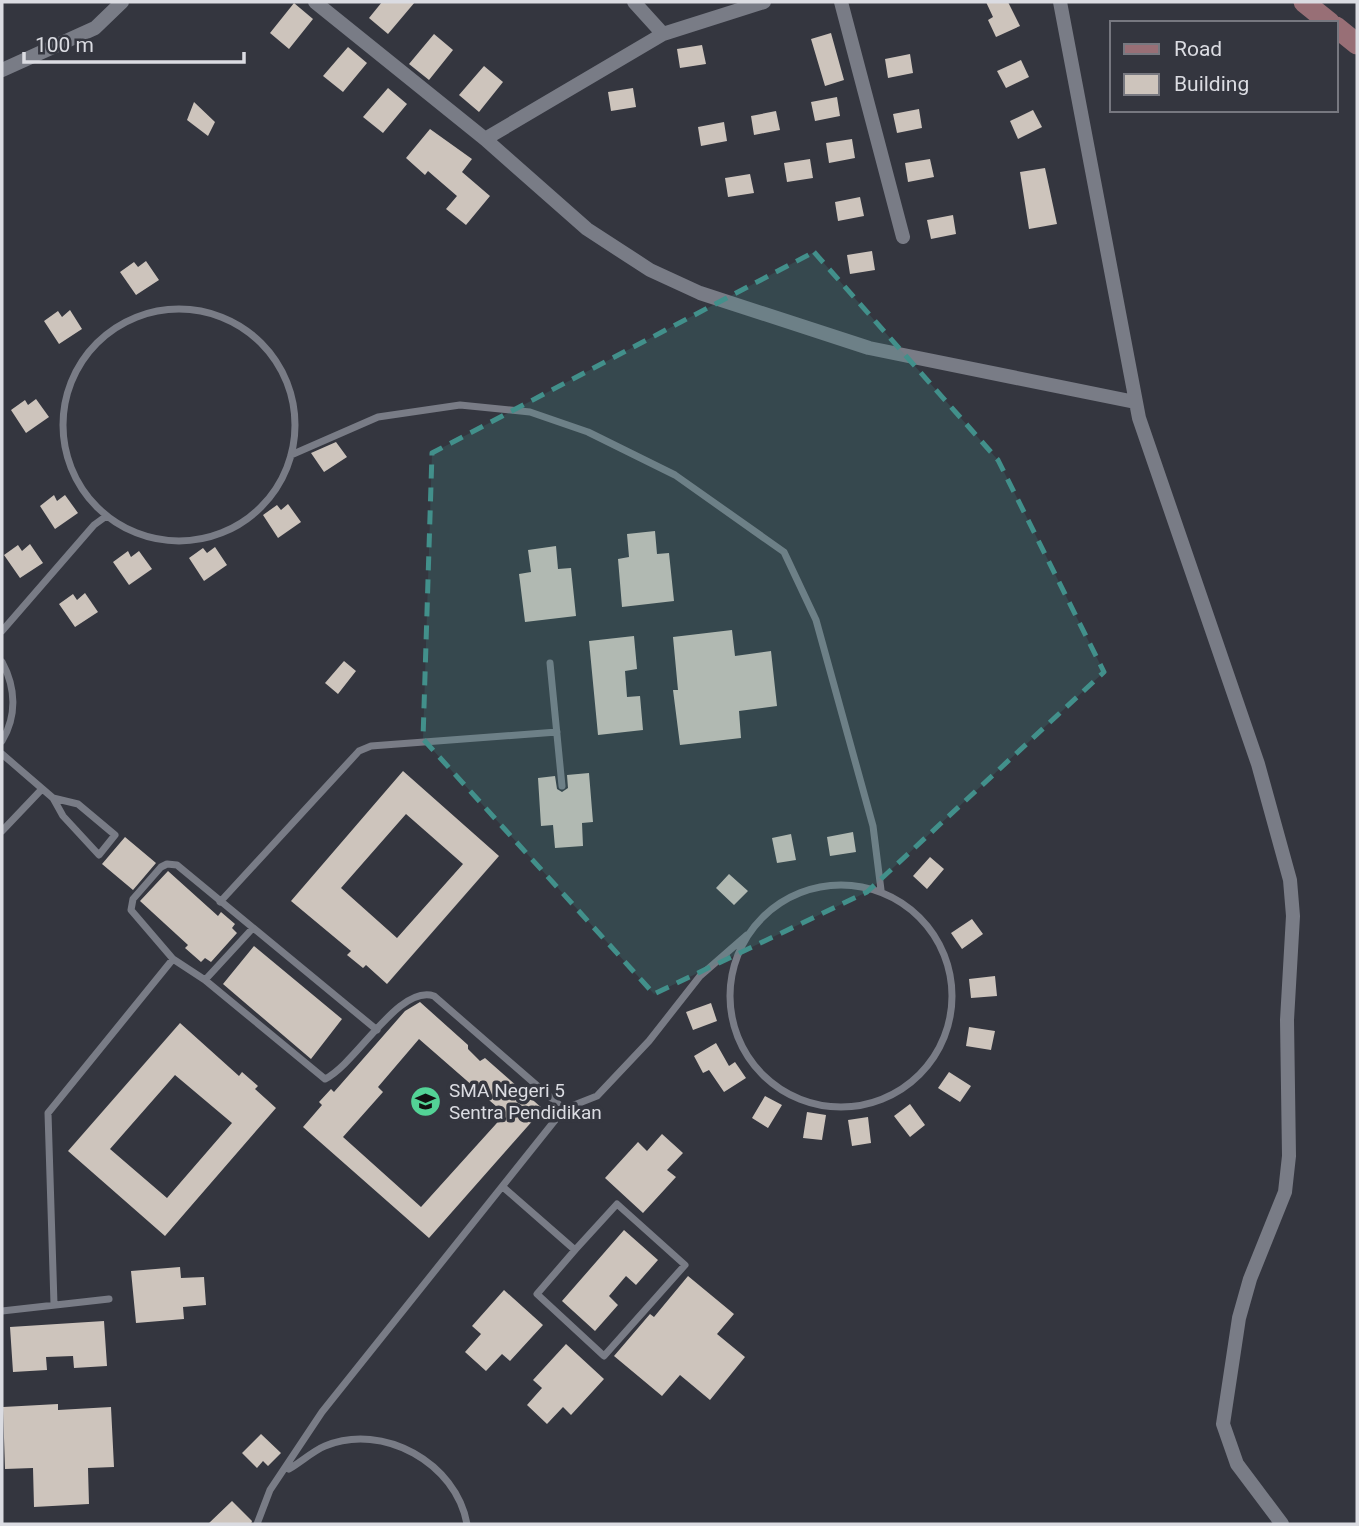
<svg xmlns="http://www.w3.org/2000/svg" width="1359" height="1526" font-family="Roboto,sans-serif">
<rect width="100%" height="100%" fill="#34363f"/>
<path fill="#cdc4bc" fill-rule="evenodd" d="M382,2H415L388,34L369,18Z
M986,2H1008L1020,26L996,37L988,20L993,17Z
M294,3L313,19L289,49L270,33Z
M831,33L844,80L825,86L811,39Z
M434,34L453,50L429,80L409,64Z
M702,45L706,64L680,68L677,49Z
M348,47L367,63L343,92L323,76Z
M910,54L913,73L888,78L885,59Z
M1021,60L1029,77L1006,88L997,71Z
M484,66L503,82L479,112L459,95Z
M388,88L407,104L383,133L363,117Z
M633,88L636,107L611,111L608,92Z
M837,97L840,116L815,121L811,102Z
M194,102L215,122L208,136L187,120Z
M919,109L922,128L897,133L893,114Z
M1033,110L1042,127L1018,139L1010,121Z
M776,111L780,130L754,135L751,116Z
M724,122L727,141L701,146L698,127Z
M430,129L472,159L462,172L490,196L466,225L446,209L457,196L428,171L425,175L406,158Z
M852,139L855,158L829,163L826,143Z
M810,159L813,178L787,182L784,163Z
M930,159L934,177L908,182L905,163Z
M1045,168L1057,224L1029,229L1020,172Z
M750,174L754,193L728,197L725,178Z
M860,197L864,216L838,221L835,202Z
M953,215L956,234L931,239L927,220Z
M872,251L875,270L850,274L847,255Z
M146,261L159,280L136,295L120,272L134,262L138,267Z
M70,310L82,329L59,344L44,321L58,311L62,317Z
M36,399L49,417L26,433L11,410L25,400L28,405Z
M336,442L347,457L324,472L311,453Z
M54,495L57,501L65,495L78,513L55,529L40,506Z
M288,504L301,522L278,538L263,515L277,505L281,510Z
M655,531L657,554L669,553L674,601L622,607L618,559L629,557L627,534Z
M30,544L43,563L20,578L4,555L18,545L22,551Z
M556,546L558,569L571,568L576,616L525,622L519,574L531,572L528,550Z
M215,547L227,565L204,581L189,558L203,548L207,553Z
M128,551L131,557L139,551L152,569L129,585L113,562Z
M85,593L98,612L75,627L59,604L73,594L77,600Z
M732,630L735,656L771,651L777,706L739,711L741,738L680,745L673,690H678L673,637Z
M634,636L637,669L625,671L627,697L640,696L643,730L598,735L589,641Z
M344,661L356,671L338,694L325,683Z
M403,771L499,856L387,984L366,965L363,968L347,955L351,951L291,901ZM406,814L463,864L397,938L341,888Z
M589,773L593,822L582,823L583,846L555,848L553,825L541,826L538,778L555,776L557,789L562,792L568,788L567,775Z
M853,832L856,852L830,856L827,837Z
M791,834L796,860L777,863L772,838Z
M125,837L156,863L133,890L102,864Z
M930,857L944,869L927,889L913,876Z
M168,871L218,916L221,912L235,924L232,928L237,933L211,962L205,958L201,962L185,948L188,945L140,901Z
M729,874L748,891L734,905L716,888Z
M972,919L983,934L962,949L951,933Z
M254,946L342,1019L311,1059L223,984Z
M995,976L997,996L971,998L969,979Z
M420,1002L468,1045V1049L480,1061L485,1058L543,1109L429,1238L303,1127L322,1105L319,1102L331,1089L334,1092L405,1011ZM419,1039L505,1114L421,1207L343,1137L383,1092L378,1087Z
M711,1003L717,1021L693,1030L686,1012Z
M180,1023L239,1076L242,1072L258,1086L255,1089L276,1108L165,1236L68,1151ZM175,1075L232,1123L167,1198L110,1149Z
M969,1027L995,1031L991,1050L966,1046Z
M716,1043L729,1066L735,1062L746,1078L724,1092L709,1070L703,1073L694,1056Z
M949,1072L971,1086L960,1102L938,1088Z
M765,1096L782,1105L768,1128L752,1118Z
M910,1104L925,1125L910,1137L894,1116Z
M807,1112L826,1115L822,1140L803,1138Z
M868,1117L871,1143L852,1146L848,1120Z
M662,1134L683,1153L667,1170L676,1177L643,1213L605,1178L638,1142L647,1151Z
M624,1230L658,1260L636,1285L626,1276L609,1296L618,1305L595,1331L562,1301Z
M180,1267L181,1278L204,1277L206,1305L183,1307L184,1319L136,1323L131,1271Z
M688,1276L734,1314L717,1334L745,1357L710,1400L680,1375L662,1396L614,1356L650,1314L654,1317Z
M504,1290L543,1325L510,1361L502,1354L486,1371L465,1352L481,1334L472,1326Z
M104,1321L107,1366L74,1368L73,1356L46,1357L47,1370L13,1372L10,1327Z
M566,1344L604,1379L571,1415L563,1407L547,1424L527,1405L542,1388L533,1380Z
M58,1404V1410L111,1407L114,1467L88,1468L89,1504L34,1507L33,1468L5,1469L3,1407Z
M261,1434L281,1453L268,1466L263,1461L257,1468L242,1453Z
M232,1501L252,1521L251,1524H208Z"/>
<g fill="none" stroke-linecap="round" stroke-linejoin="round">
<path stroke="#797c86" stroke-width="7" d="M63 425a116 116 0 1 1 232 0a116 116 0 1 1-232 0Z
M291,455L378,417L460,405L530,412L588,432L675,475L784,552L816,620L873,826L881,890
M2,631L94,525L105,517
M2,662C16,688 17,716 2,741
M550,663L562,786
M2,754L53,798L63,816L99,855L115,835L78,804L53,798
M2,831L42,789
M730 996a111 111 0 1 1 222 0a111 111 0 1 1-222 0Z
M220,902L359,751L371,746L557,732
M205,980L252,929
M377,1030L177,865L167,864L161,867L133,899L131,910L173,959L205,980L325,1079C357,1063 399,984 434,996L564,1109
M503,1187L575,1250L617,1204L685,1265L604,1356L537,1294L575,1250
M54,1304L48,1113L173,959
M2,1311L109,1299
M289,1469C301,1462 313,1451 325,1446C383,1422 456,1463 467,1524
M257,1524L270,1490L322,1412L564,1109L597,1096L649,1041L700,976L747,935"/>
<path stroke="#797c86" stroke-width="14" d="M315,2L485,139L587,229L650,270L700,293L869,348L1135,402
M634,2L663,34
M841,2L903,237
M1060,2L1139,418L1258,764L1290,880L1293,916L1287,1020L1289,1156L1285,1192L1250,1279L1239,1318L1223,1424L1237,1464L1282,1524
M2,70L95,28L122,2
M485,139L663,34L764,2"/>
<path stroke="#986f76" stroke-width="21" d="M1304,2L1330,23
M1336,27L1357,44"/>
</g>
<path fill="#42908b" fill-opacity="0.2" stroke="#42908b" stroke-width="5" stroke-dasharray="14 9" stroke-linejoin="round" d="M814,252L998,460L1104,672L867,892L654,994L423,739L432,453Z"/>
<defs>
<symbol id="school-disc" viewBox="-11 -11 22 22"><circle r="9.5" fill="#53d396" stroke="#34363f"/><path d="M0-5L7-2L0 1L-7-2ZM-4 1L0 2.5L4 1V4Q0 6-4 4Z" fill="#111"/></symbol>
</defs>
<g fill-rule="evenodd">
<use href="#school-disc" x="408" y="1084" width="35" height="35"/>
</g>
<g text-anchor="middle" dominant-baseline="central" stroke-width="7" stroke-linejoin="round" paint-order="stroke">
<g font-size="19" fill="#dbdce2" stroke="#34363f" text-anchor="start">
<text x="449" y="1090">SMA Negeri 5<tspan x="449" dy="22">Sentra Pendidikan</tspan></text>
</g>
</g>
<rect width="1359" height="1526" fill="none" stroke="#dbdce2" stroke-width="7"/>
<rect x="1110" y="21" width="228" height="91" fill="#34363f" stroke="#777880" stroke-width="2"/>
<rect x="1124" y="44" width="35" height="10" fill="#986f76" stroke="#777880" stroke-width="2"/>
<text x="1174" y="56" font-size="21" fill="#dbdce2">Road</text>
<rect x="1124" y="74" width="35" height="21" fill="#cdc4bc" stroke="#777880" stroke-width="2"/>
<text x="1174" y="91" font-size="21" fill="#dbdce2">Building</text>
<path d="M24 52v10h220v-10" fill="none" stroke="#dbdce2" stroke-width="3.5"/>
<text x="35" y="52" font-size="21" fill="#dbdce2" stroke="#34363f" stroke-width="5" paint-order="stroke">100 m</text>
</svg>
